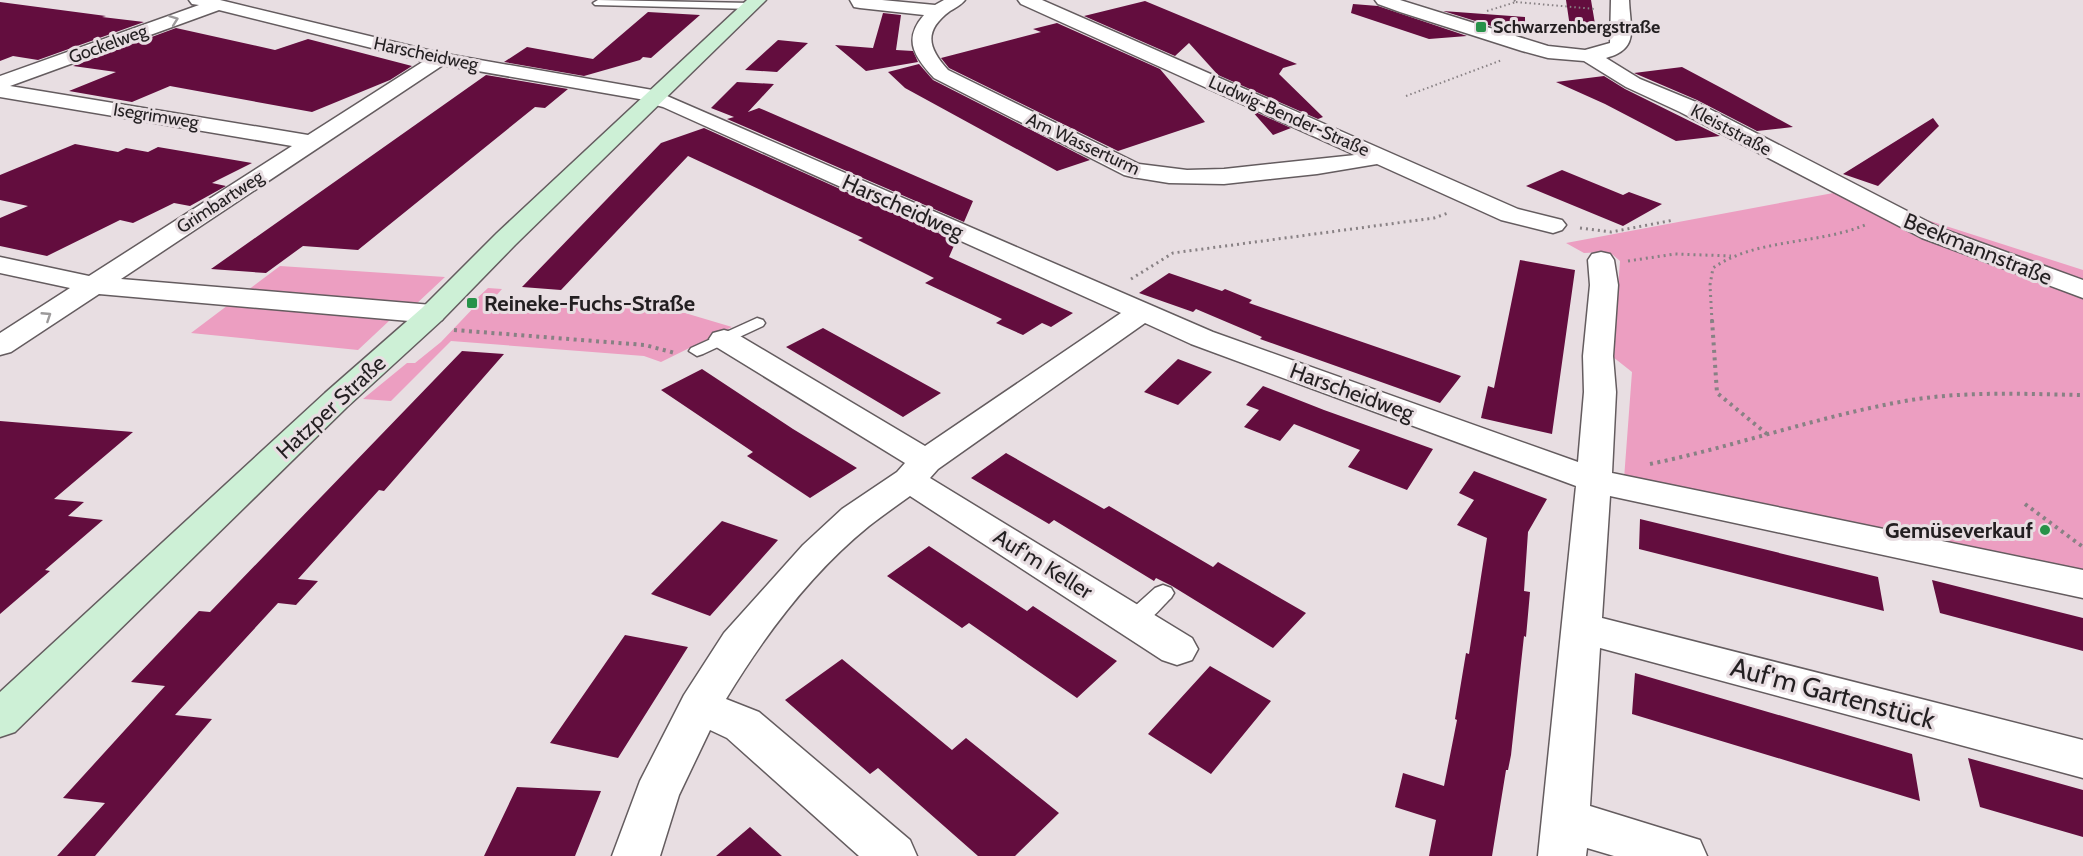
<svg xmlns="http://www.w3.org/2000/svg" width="2083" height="856" font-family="Cabin,sans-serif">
<rect width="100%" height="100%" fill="#e8dee2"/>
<path fill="#ec9ec1" d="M1844,191L2083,291V573L1624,479L1632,372L1613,357L1620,261L1613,255L1604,252L1584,253L1566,243Z
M1924,219L2083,270V288L1912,223Z
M280,266L445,277L414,306L390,320L358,350L191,333Z
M488,288L502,289L494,298L685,313L732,327L661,362L644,356L451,341L391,401L363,399L407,363H415L441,342L479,302L474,301Z"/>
<path fill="#630d3e" d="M1566,0H1591L1596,30L1570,27Z
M1145,1L1297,64L1283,68L1279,74L1323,117L1318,119L1218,75L1189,43L1175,56L1084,16Z
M0,2L106,16L102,17L144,22L38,60L13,56L0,61Z
M1353,4L1378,6L1467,36L1429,39L1351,13Z
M1443,11L1525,17V31L1511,32Z
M648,12L700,15L651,58L643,57L640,60L584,76L504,62L527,47L593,59Z
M883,13L901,15L896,50L913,51L918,62L866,71L835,45L873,48Z
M1057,23L1160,69L1205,122L1118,151L949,68L941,58L1041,32L1033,29Z
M176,28L275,50L308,39L412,66L390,80L312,112L170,86L132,102L69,91L116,72L73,66Z
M778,40L808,43L777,72L745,70Z
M919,64L933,80L1090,160L1057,171L905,88L888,72Z
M1682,67L1729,92L1793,127L1757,131L1697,100L1634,73Z
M486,75L568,89L545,108L535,107L358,250L303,246L266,273L211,269Z
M1604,76L1625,89L1720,136L1676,141L1605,104L1556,82Z
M737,82L774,84L748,112L759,108L764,110L973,201L964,222L727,119L734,117L711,108Z
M1251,110L1291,128L1273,135Z
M1933,118L1939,126L1878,186L1843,174Z
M704,128L956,241L949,257L1073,313L1051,327L1042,323L1023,335L996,323L1002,319L925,283L934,278L858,240L863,238L688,156L561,290L522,287L661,143Z
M75,144L118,152L126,148L148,152L158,147L252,163L212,183L226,186L190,206L174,203L133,223L120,220L47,256L0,246V218L28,206L0,200V175Z
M1562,170L1623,195L1629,192L1662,204L1623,226L1526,186Z
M1520,260L1575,270L1552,434L1481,418L1488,386L1494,388Z
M1169,273L1222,291L1225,289L1252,300L1249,303L1461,376L1440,403L1260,339L1262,337L1196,309L1193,312L1139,293Z
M823,328L874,356L941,393L903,417L786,347Z
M462,351L504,354L384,491L379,490L298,579L318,581L296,605L278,603L175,715L212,719L95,856H57L105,803L63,798L165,686L131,682L199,611L210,612Z
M1178,359L1212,372L1178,405L1144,392Z
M702,369L793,429L857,468L810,498L747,456L753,452L661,390Z
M1263,386L1324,410L1433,449L1407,490L1348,467L1360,450L1322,435L1294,424L1280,441L1244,427L1259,410L1246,405Z
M0,421L133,432L54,499L84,502L68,516L103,520L45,570L50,571L0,614Z
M1006,453L1104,509L1109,506L1213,567L1218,562L1306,613L1273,648L1172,586L1156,578L1154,581L1054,520L1049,524L971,478Z
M1474,471L1547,499L1528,532L1524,591L1530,592L1526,637L1524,636L1511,755L1508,770H1506L1492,856H1429L1436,820L1395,807L1403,773L1444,786L1457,720L1455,719L1466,653L1469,654L1487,538L1457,525L1474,500L1459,493Z
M1640,519L1878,577L1884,611L1639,549Z
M722,521L778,540L710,616L651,594Z
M929,546L1027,611L1033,606L1117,661L1077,698L969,623L962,628L887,576Z
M1932,580L2083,618V651L1940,613Z
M625,635L688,647L618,758L550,743Z
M842,659L952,750L966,738L1059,813L1015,856H978L878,768L870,774L785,700Z
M1210,666L1271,701L1211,774L1148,734Z
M1635,673L1912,754L1920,801L1632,714Z
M1968,758L2083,790V837L1980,807Z
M517,787L601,791L575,856H484Z
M750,827L782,856H716Z"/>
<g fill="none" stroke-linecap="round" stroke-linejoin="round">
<defs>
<path id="lane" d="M598,0L751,3L756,6L751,9L595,5L593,3Z
M757,318L763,320L765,323L763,326L703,354L697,356L689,351L691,348Z
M1163,585L1171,588L1174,593L1171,598C1158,610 1144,632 1125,627L1122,621L1125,615L1155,588Z"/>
<path id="street" d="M189,0H220L440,53L664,92L667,96L1213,332L1578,462L1584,392L1583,356L1590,285L1588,260L1592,254L1601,252L1610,254L1614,260L1618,285L1613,356L1616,392L1612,473L2083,570V598L1610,496L1602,618L2083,740V778L1600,648L1590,806L1700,840L1707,856H1614L1587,848L1586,856H1538L1576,486L1191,344L1145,323L938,469L930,478L1192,638L1198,649L1192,660L1177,665L1162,660L910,496C896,506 882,516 869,526C811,573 764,636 726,699L759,712L910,840L917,856H859L727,738L710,730L679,795L660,856H612L640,781L684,695L724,633L803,545L842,509L897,472L905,463L713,345L709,339L713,333L724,330L735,333L925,446L1121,313L663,107L648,103L645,100L443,65L121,279L432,305L442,308L446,314L442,320L432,323L99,294L11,352L0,355V333L70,288L0,273V257L89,276L292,146L0,97V76L199,5L192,4ZM219,10L424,61L308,135L10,86Z
M850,0H882L935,5L944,0H965C961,5 955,8 950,11C923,31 928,48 948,70L1139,164L1187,170L1224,169L1355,155L1021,4L1018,0H1042L1518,209L1562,220L1566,225L1562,230L1553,233L1501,220L1377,164L1317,174L1224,184L1169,183L1132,177L1124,175L934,78C915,57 902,40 924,15L860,8L854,7Z
M1375,0H1400L1548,46L1585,50L1610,43L1611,0H1629C1630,29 1640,49 1606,58L1640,79L1696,102L1940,228L2083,280V298L1922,238L1680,112L1626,87L1584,61L1548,58L1522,51L1400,12L1378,4Z"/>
<path id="secondary" d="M747,0H766L515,245L442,320L347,407L15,732L0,737V692L325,393L422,308L497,233Z"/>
</defs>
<use href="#lane" stroke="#645c5f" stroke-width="3"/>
<use href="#street" stroke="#645c5f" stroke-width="3"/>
<use href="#secondary" stroke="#645c5f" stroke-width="3"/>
<path stroke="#888184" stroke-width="2" stroke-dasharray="1.5 3" stroke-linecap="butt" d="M1516,2L1595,9
M1487,11L1516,2L1514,0
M1406,96L1502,60"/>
<path stroke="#888184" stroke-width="3" stroke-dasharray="2 4" stroke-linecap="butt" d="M1580,228L1611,232L1674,220
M1628,261L1675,254L1731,256
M1131,279L1173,253L1434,218L1448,213
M1712,321L1710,285L1713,268C1756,238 1817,245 1865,225"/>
<path stroke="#888184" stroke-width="4" stroke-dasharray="3 4.5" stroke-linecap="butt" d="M1712,320L1717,393L1767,434
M454,330L645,345L675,353
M1650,464C1737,446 1822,415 1911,400C1967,391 2026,394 2083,395
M2025,504L2083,547"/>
<use href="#lane" fill="#fff" fill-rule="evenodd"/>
<use href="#street" fill="#fff" fill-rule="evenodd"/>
<use href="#secondary" fill="#cdf0d6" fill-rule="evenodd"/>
</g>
<defs><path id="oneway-chevron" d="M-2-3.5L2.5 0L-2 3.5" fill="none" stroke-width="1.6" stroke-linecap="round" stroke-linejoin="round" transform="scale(1.5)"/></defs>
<g stroke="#9c9a9b">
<use href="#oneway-chevron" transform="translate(174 20) rotate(-20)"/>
<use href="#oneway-chevron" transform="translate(47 316) rotate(-33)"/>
</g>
<g fill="#279249" stroke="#e8dee2" stroke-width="2">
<rect x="1475" y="21" width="12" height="12" rx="3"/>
<rect x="466" y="297" width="12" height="12" rx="3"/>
<circle cx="2045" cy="530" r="6"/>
</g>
<g text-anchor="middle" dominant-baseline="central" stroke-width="6" stroke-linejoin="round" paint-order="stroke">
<g font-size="18" font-weight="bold" fill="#231f21" stroke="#e8dee2" text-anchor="start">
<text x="1493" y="27">Schwarzenbergstraße</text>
</g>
<g font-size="18" fill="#231f21" stroke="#e8dee2">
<text transform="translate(108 44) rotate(-20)">Gockelweg</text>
<text transform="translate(426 54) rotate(12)">Harscheidweg</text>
<text transform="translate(156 116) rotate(9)">Isegrimweg</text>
<text transform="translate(1289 116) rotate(24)">Ludwig-Bender-Straße</text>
<text transform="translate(1731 130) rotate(28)">Kleiststraße</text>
<text transform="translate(1083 144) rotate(25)">Am Wasserturm</text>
<text transform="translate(220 202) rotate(-33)">Grimbartweg</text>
</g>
<g font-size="22" fill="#231f21" stroke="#e8dee2">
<text transform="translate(903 207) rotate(24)">Harscheidweg</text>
<text transform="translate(1978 249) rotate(22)">Beekmannstraße</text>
<text transform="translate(1352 392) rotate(20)">Harscheidweg</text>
<text transform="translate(331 407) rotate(-43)">Hatzper Straße</text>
<text transform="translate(1043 564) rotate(32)">Auf'm Keller</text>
</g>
<g font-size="22" font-weight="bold" fill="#231f21" stroke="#e8dee2" text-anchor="start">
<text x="484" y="303">Reineke-Fuchs-Straße</text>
<text x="2033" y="530" text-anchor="end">Gemüseverkauf</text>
</g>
<g font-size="27" fill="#231f21" stroke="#e8dee2">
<text transform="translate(1833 693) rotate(15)">Auf'm Gartenstück</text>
</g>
</g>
</svg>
